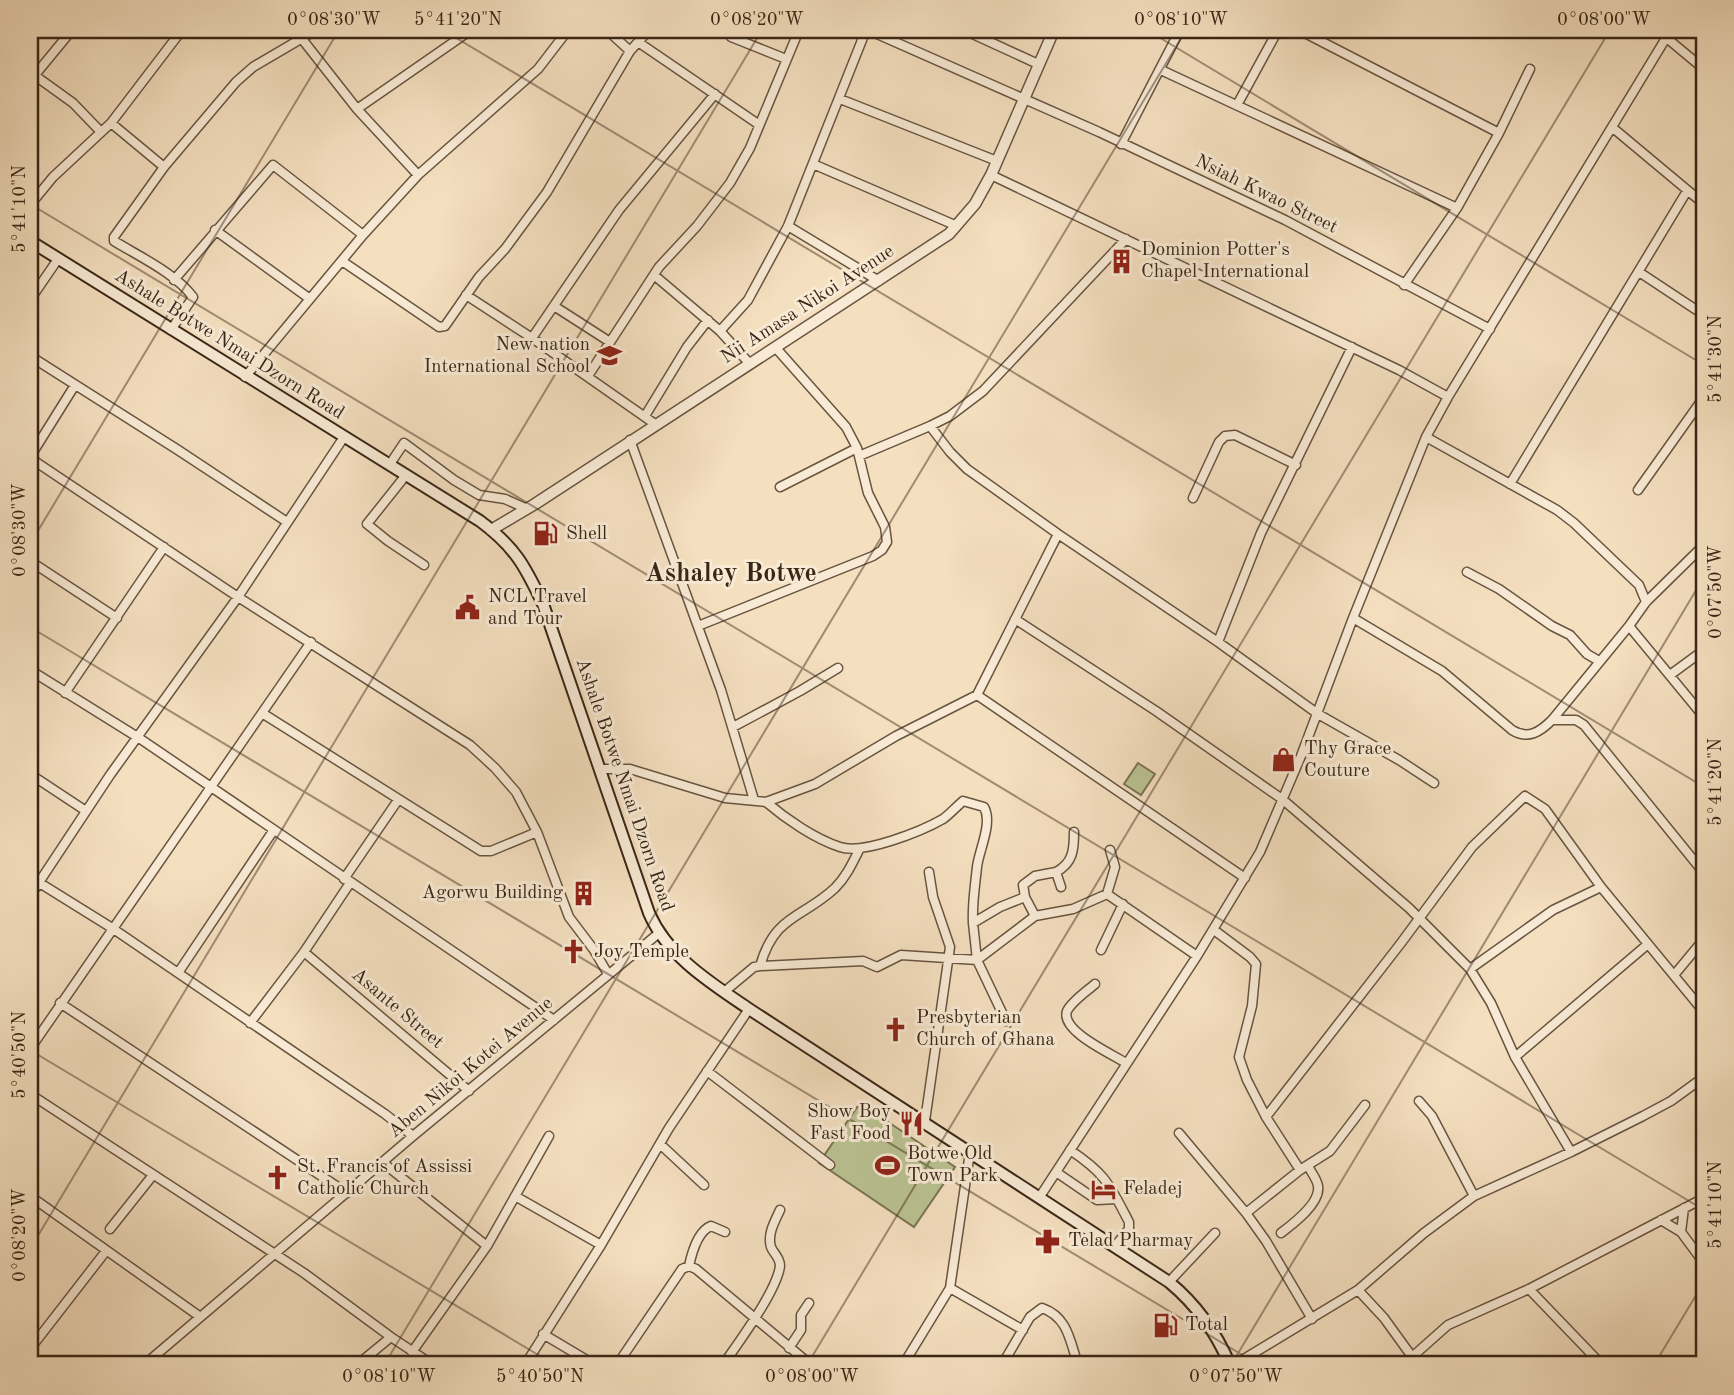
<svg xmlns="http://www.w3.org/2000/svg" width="1734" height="1395" font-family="'Old Standard TT',serif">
<rect width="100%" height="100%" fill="#f4dfbf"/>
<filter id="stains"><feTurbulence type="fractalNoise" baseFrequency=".00286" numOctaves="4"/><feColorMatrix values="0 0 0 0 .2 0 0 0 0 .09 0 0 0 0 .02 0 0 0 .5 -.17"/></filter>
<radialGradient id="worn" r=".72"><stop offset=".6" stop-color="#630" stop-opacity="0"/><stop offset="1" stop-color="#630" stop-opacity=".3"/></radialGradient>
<path fill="#bac292" stroke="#7a7454" stroke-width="2" d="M1138,763L1155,774L1141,795L1124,784Z
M860,1103L955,1167L914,1227L819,1163Z"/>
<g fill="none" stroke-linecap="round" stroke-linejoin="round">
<defs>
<path id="minor" d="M607,30L630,51
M868,30L1099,132L1285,220L1490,329
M964,30L1038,64
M1299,30L1499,133
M1657,30L1704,69
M731,37L786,59
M302,39L357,109L418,175
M638,42L758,124
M1161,70L1457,208
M30,72L73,103L101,132
M30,81L72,30
M840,99L997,161
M1237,105L1278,30
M357,109L471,30
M111,123L164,167
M1613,128L1704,204
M1121,144L1180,30
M813,164L957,226
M991,175L1399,370L1448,397
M30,205L53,177L111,123L182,30
M788,226L879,281
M215,230L310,299
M342,261L439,327L445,326L479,277L505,249L547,192L630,51L649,30
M1639,272L1704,315
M654,275L720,331L750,364
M174,280L273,165L363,235
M1404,285L1457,208L1499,133L1530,69
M466,295L532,338L655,424
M30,300L58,259
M554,306L610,342
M171,330L193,297C175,273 140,257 114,241V237L164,167L236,82L253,67L316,30
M720,331L748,300L788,226L866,30
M532,338L619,210L715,94
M30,356L178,450L287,522
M588,376L659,267L697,226L730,183L750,148L799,30
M245,377L363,235L418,175L538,69L568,30
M645,416L687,347L708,320
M930,426L950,452L967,469L1058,534L1218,642L1318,714L1399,760L1434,783
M1426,437L1557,510L1574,523L1639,585L1646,602
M630,440L721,690L754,800
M859,456L930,426L950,416L983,391L1126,239
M30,457L75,385
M30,458L238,597L470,745L495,768L516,792L537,832L569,917L594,950L608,974
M390,464L404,443L454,480L479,495L505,499L525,508
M406,475L367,524L388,541L424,565
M1510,484L1687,191
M780,487L857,448
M1638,490L1704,397
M1193,498L1219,442L1225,436L1235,435L1296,465
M30,561L117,618
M1467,572L1499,589L1552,626L1570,635L1587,654L1599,661
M1353,618L1442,671L1512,730C1528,740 1540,732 1552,720L1629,626L1646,602L1704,545
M1015,619L1156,711L1282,799L1409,908L1470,969L1491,1003L1515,1057L1571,1152
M698,626L873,556L882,550L887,542L885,527L868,493L857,448L846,427L775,347
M1629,626L1704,717
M1218,642L1261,533L1352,347
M30,670L139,738L554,1020
M1670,675L1704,650
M65,693L164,547
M977,695L1058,534
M262,713L481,851H491L537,832
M1552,720H1576L1584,725L1704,873
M733,727L800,691L838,668
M600,769H630L725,798L766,802L815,784L896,736L977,695L1245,878
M30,774L86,811
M766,802C786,819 815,839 840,847C863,855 922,831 943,819C950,814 956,807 963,801L984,807C993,823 979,850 977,867C975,886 972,904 973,923
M1056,872C1073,863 1074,850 1074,832
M30,877L112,928L385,1114L413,1136
M344,879L398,800
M1107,894L1115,867L1110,850
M30,896L110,775L238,597L344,437
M1025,897L1035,916
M1214,930L1250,957L1256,964L1252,1006L1239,1057L1247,1080L1266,1117L1300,1170
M1101,950L1123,904
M304,952L469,1091
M760,966C775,914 802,919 835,888C846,877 852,864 859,850
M1470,969L1553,910L1601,887
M178,973L273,831
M1675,974L1704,939
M1095,984C1087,991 1072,1001 1067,1011C1060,1031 1112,1054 1126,1063
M724,992L754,967L760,966L863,961L877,967L901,955L977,960L1035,916L1073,909L1107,894L1197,956
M60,1003L347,1193
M1006,1021L977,960L973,923L1000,907L1025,897L1023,885L1035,876L1056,872L1061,887
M250,1023L304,952L350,883
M30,1049L311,642
M1515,1057L1648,944
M707,1071L830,1165
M30,1094L304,1273L391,1337L433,1365
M1419,1101L1432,1116L1474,1196
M1266,1117L1401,943L1472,847L1525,796L1545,809L1601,887L1704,1012
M925,1121L950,947L933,897L929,872
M1179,1133L1246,1213L1266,1241L1312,1319
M660,1144L704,1185
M1070,1150C1106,1174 1109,1184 1129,1222V1229L1115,1246
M382,1162L487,1246
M1056,1172L1097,1200L1117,1199
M30,1196L199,1316
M515,1196L601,1245
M1039,1198L1197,956L1260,852L1301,756L1353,618L1426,437L1448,397L1666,38
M1246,1213L1300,1170L1330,1151L1365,1105
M1661,1220L1681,1232L1704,1263
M110,1229L153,1175
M1681,1232L1684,1208
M1281,1233C1293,1224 1321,1203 1318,1186C1317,1179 1311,1172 1308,1166
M689,1266L696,1269L811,1365
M1169,1282L1215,1233
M950,1288L1023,1330
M1529,1289L1602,1365
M1358,1290L1384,1318L1418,1365
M543,1334L595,1365
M789,1348L801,1330V1315L809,1303
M30,1349L106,1251
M412,1352L487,1246L549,1136
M1412,1357L1448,1325L1529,1289L1704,1198
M144,1365L413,1136L659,933
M357,1365L391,1337
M525,1365L601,1245L669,1128L749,1009
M617,1365L682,1269L689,1266C692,1252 698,1231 711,1226L725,1232
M723,1365C738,1343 777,1291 780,1266C780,1257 773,1253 771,1247C767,1234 775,1221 780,1210
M903,1365L950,1288L970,1152
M1002,1365L1030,1317L1042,1308C1068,1317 1070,1341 1078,1365
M1234,1365L1358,1290L1424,1233L1474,1196L1571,1152L1643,1116L1671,1101L1704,1077"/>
<path id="tertiary" d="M491,530L535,504L949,234L975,204L991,175L1054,30"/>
<path id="secondary" d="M30,241L480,521C515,547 525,566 543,604L649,913C668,957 711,983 749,1009L1169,1282C1197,1305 1216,1332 1230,1365"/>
</defs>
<use href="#minor" stroke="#685440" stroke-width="11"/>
<use href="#tertiary" stroke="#685440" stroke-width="13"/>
<use href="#secondary" stroke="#3a2616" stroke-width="14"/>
<use href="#minor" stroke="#f8ead5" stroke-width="8"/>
<use href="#tertiary" stroke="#f8ead5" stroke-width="10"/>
<use href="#secondary" stroke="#f8ead5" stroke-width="10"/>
</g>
<path fill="none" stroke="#3a2616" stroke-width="2" stroke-opacity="0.45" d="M443,30L1704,787M1147,30L1704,365M30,204L1704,1210M30,544L339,30M30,627L1259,1365M30,1050L555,1365M30,1249L762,30M384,1365L1186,30M807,1365L1610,30M1231,1365L1704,577M1654,1365L1704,1282"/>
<defs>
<symbol id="building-bare" viewBox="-9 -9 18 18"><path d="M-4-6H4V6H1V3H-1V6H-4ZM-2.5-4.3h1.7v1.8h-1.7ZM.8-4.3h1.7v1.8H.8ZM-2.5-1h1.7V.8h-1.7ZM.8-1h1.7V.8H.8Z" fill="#8f2418" stroke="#f8ead5" stroke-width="2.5" paint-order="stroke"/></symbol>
<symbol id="school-bare" viewBox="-9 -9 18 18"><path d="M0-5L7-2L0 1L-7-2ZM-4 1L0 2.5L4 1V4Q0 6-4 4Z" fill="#8f2418" stroke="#f8ead5" stroke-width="2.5" paint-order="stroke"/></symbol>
<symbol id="fuel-bare" viewBox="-9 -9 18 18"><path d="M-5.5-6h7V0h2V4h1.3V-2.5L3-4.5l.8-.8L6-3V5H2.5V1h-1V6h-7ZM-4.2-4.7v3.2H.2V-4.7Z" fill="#8f2418" stroke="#f8ead5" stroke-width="2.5" paint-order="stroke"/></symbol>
<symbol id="civic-bare" viewBox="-9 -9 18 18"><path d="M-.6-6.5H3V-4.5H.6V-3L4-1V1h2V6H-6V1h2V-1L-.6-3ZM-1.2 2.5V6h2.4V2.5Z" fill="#8f2418" stroke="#f8ead5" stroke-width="2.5" paint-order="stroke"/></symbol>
<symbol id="shop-bare" viewBox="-9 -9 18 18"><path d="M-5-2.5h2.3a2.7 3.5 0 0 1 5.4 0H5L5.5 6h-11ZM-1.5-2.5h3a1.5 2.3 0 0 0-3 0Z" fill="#8f2418" stroke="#f8ead5" stroke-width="2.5" paint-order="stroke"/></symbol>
<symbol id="church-bare" viewBox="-9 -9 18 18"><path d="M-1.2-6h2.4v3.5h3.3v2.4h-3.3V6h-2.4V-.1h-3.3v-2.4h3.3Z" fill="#8f2418" stroke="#f8ead5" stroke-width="2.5" paint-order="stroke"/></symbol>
<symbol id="restaurant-bare" viewBox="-9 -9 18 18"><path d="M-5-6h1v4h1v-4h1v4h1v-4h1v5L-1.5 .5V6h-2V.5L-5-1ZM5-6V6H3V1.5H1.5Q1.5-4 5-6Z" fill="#8f2418" stroke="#f8ead5" stroke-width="2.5" paint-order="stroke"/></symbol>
<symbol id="stadium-bare" viewBox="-9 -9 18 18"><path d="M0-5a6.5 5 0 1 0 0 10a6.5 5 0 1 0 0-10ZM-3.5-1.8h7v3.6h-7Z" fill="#8f2418" stroke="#f8ead5" stroke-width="2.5" paint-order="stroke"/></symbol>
<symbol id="hotel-bare" viewBox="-9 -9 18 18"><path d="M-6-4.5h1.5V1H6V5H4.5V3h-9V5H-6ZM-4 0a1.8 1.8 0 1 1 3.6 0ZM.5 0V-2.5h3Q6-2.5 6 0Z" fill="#8f2418" stroke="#f8ead5" stroke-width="2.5" paint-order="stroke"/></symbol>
<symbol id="pharmacy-bare" viewBox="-9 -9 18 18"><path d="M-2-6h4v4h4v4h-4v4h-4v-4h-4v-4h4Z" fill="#8f2418" stroke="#f8ead5" stroke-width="2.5" paint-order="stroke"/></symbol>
</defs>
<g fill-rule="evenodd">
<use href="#building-bare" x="1104" y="244" width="35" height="35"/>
<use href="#school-bare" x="592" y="338" width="35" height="35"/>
<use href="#fuel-bare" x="528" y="516" width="35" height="35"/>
<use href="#civic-bare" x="450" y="590" width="35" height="35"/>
<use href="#shop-bare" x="1266" y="742" width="35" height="35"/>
<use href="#building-bare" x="566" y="876" width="35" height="35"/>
<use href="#church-bare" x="556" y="934" width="35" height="35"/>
<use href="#church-bare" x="878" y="1012" width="35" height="35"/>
<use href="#restaurant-bare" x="894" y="1106" width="35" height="35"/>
<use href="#stadium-bare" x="870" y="1148" width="35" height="35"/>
<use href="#church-bare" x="260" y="1160" width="35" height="35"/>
<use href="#hotel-bare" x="1086" y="1172" width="35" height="35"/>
<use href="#pharmacy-bare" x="1030" y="1224" width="35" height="35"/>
<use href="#fuel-bare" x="1148" y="1308" width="35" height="35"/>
</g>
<g text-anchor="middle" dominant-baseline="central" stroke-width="6" stroke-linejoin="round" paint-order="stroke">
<g font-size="19" fill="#3a2616" stroke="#f8ead5">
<text transform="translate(1266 195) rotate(26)">Nsiah Kwao Street</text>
<text transform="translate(808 305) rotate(-33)">Nii Amasa Nikoi Avenue</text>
<text transform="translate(229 345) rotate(32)">Ashale Botwe Nmai Dzorn Road</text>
<text transform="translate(624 785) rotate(71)">Ashale Botwe Nmai Dzorn Road</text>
<text transform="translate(397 1009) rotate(40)">Asante Street</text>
<text transform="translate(471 1068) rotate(-40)">Aben Nikoi Kotei Avenue</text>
</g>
<g font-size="19" fill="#3a2616" stroke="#f8ead5" text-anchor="start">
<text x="1141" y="250">Dominion Potter's<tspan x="1141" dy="22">Chapel International</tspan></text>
<text x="590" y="345" text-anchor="end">New nation<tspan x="590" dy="22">International School</tspan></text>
<text x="566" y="534">Shell</text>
<text x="488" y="597">NCL Travel<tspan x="488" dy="22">and Tour</tspan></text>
<text x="1304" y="749">Thy Grace<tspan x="1304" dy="22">Couture</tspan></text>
<text x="563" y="893" text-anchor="end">Agorwu Building</text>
<text x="594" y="952">Joy Temple</text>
<text x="916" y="1018">Presbyterian<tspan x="916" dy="22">Church of Ghana</tspan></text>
<text x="891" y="1112" text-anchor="end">Show Boy<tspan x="891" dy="22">Fast Food</tspan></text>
<text x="907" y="1154">Botwe Old<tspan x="907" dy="22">Town Park</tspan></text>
<text x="297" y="1167">St. Francis of Assissi<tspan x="297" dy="22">Catholic Church</tspan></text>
<text x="1123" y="1189">Feladej</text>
<text x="1068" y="1241">Telad Pharmay</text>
<text x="1185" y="1325">Total</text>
</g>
<g font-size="26" font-weight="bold" fill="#3a2616" stroke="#f8ead5">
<text x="731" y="574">Ashaley Botwe</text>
</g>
</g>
<rect width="1734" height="1395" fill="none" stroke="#f4dfbf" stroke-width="77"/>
<rect x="38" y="38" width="1658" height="1318" fill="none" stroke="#3a2616" stroke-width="2.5"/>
<g font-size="18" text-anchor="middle" fill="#3a2616">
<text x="334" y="25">0°08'30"W</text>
<text x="458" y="25">5°41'20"N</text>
<text x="757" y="25">0°08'20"W</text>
<text x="1181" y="25">0°08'10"W</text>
<text x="1604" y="25">0°08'00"W</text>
<text transform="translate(19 209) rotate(-90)" y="6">5°41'10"N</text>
<text transform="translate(1715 359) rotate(-90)" y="6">5°41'30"N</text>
<text transform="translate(19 530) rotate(-90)" y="6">0°08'30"W</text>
<text transform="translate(1715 592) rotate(-90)" y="6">0°07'50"W</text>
<text transform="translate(1715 782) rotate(-90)" y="6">5°41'20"N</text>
<text transform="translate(19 1055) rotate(-90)" y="6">5°40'50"N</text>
<text transform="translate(1715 1205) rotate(-90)" y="6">5°41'10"N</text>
<text transform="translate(19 1235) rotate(-90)" y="6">0°08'20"W</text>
<text x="389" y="1382">0°08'10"W</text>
<text x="540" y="1382">5°40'50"N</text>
<text x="812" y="1382">0°08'00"W</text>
<text x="1236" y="1382">0°07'50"W</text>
</g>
<rect width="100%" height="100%" filter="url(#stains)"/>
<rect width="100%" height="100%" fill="url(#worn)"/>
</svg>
